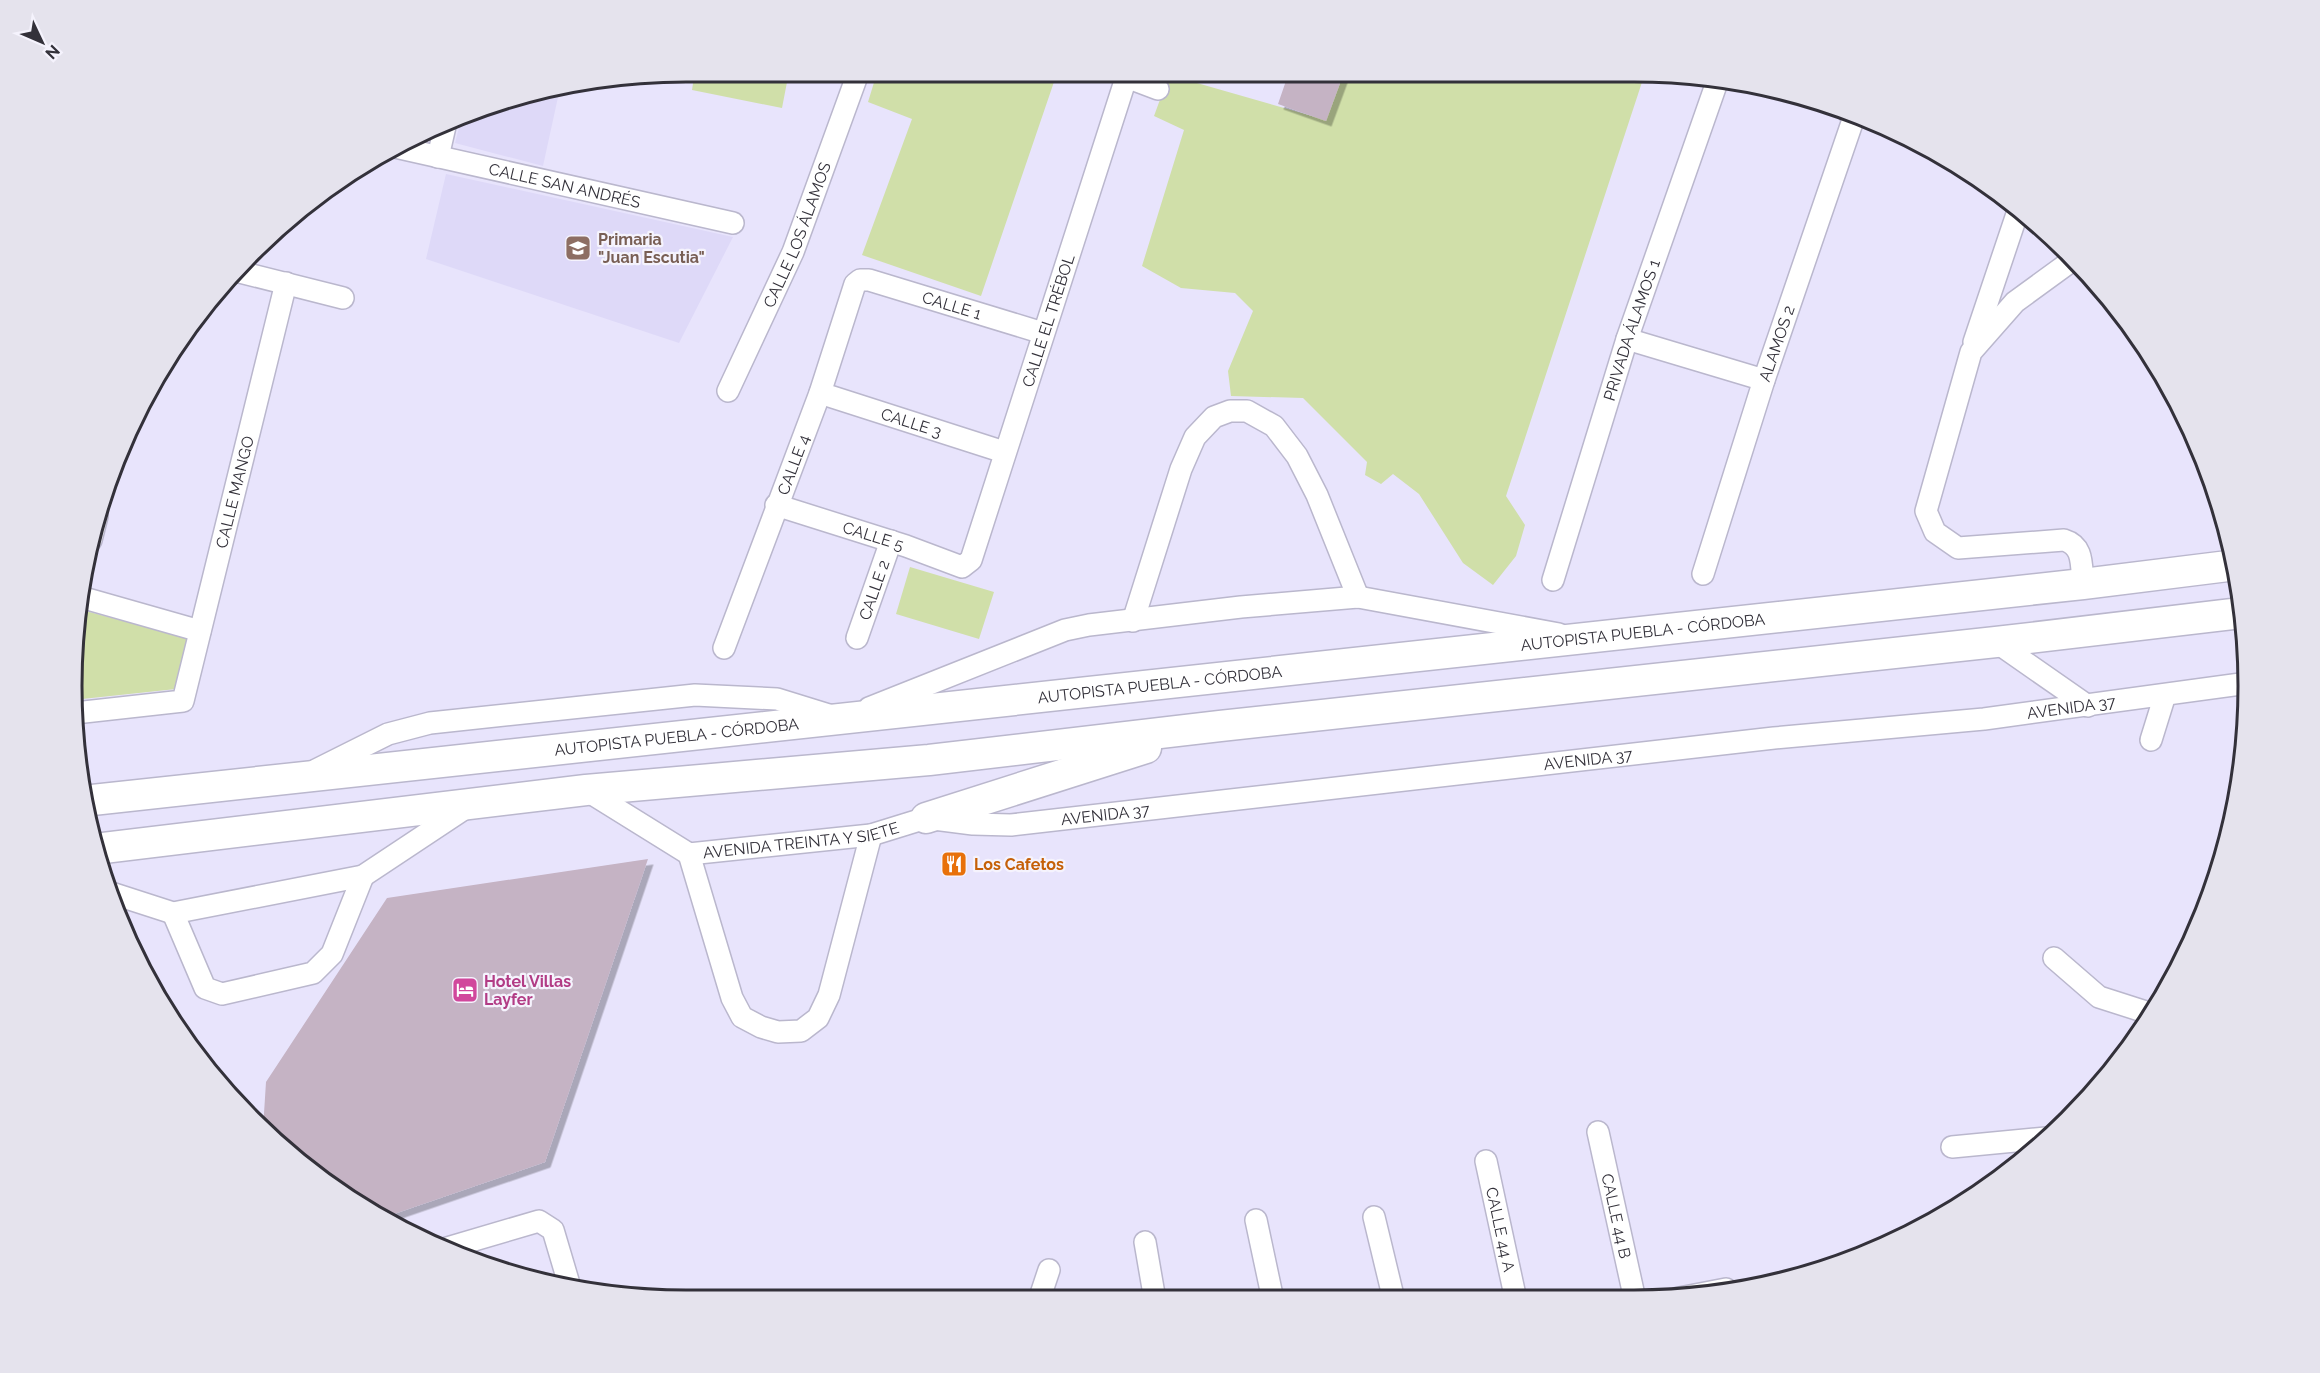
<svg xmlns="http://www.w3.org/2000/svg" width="2320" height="1373" font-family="Raleway,sans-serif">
<defs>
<filter id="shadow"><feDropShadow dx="5.5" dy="5.5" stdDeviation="0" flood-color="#0004"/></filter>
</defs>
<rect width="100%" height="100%" fill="#e8e4fc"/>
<path fill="#ded9f8" d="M560,88L543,166L455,143L462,116L489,105Z
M446,174L733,237L679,343L426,259Z"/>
<path fill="#d0dfa9" d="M1645,73L1506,496L1525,525L1516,556L1493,585L1463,563L1419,494L1393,474L1381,484L1365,475L1367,462L1303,398L1231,396L1228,371L1253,311L1235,293L1181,288L1142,266L1184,130L1154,116L1169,75L1326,120L1343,75Z
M876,76H1056L981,296L862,255L912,119L868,102Z
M694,77H788L782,108L692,90Z
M910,567L994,592L979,639L896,614Z
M82,610L187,638L176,689L73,700L72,687Z"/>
<path fill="#c5b3c4" filter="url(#shadow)" d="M1288,75H1343L1326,121L1278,104Z
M648,859L545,1162L385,1217L345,1198L281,1148L263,1129L266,1082L387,898Z"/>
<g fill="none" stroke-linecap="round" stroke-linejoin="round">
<defs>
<g id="minor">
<path d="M1121,75L1158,89"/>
<path id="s1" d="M395,147L733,223"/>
<path d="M438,157L446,122"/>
<path d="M2074,259L2015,302L1971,352L1926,511L1935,532L1958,548L2064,540C2084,546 2081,565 2083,584"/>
<path d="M236,271L343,298"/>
<path d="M1627,339L1764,380"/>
<path d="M1974,342L2018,211"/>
<path id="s2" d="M728,391L793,252L857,76"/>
<path id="s3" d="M820,393L1004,452"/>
<path id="s4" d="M776,505L906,546L962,567L971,560L1127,75"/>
<path d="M91,540L97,516"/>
<path id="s5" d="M1703,574L1764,380L1854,117L1849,113"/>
<path id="s6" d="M1553,580L1627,339L1717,82"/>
<path d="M84,598L200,631"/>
<path d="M1133,621L1181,469L1195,437L1214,417L1230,411H1247L1274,426L1297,456L1317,495L1358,597"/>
<path id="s7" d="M857,638L891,541"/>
<path d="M1996,642L2088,706"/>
<path id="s8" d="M724,648L820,393L855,284L860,280H869L1043,333"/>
<path d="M869,708L1065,630L1089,625L1241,607L1358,597L1559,634"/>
<path id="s9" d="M75,713L183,701L286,283"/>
<path d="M2151,740L2165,695"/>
<path d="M316,770L388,734L430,723L695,695L777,699L832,716"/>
<path id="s10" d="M586,790L689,854L871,835L926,818L973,824L1011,825L1774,738L1984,719L2248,683"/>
<path d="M689,854L732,998L742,1017L761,1027L778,1032L801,1031L818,1018L829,995L871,835"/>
<path d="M108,892L173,913L363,876L467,807"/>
<path d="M173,913L205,988L222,994L313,973L332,954L363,876"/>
<path d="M2054,958L2099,997L2152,1014"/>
<path id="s11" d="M1598,1132L1635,1300"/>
<path d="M1952,1147L2046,1138"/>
<path id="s12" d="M1486,1161L1516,1300"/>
<path d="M1374,1217L1394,1300"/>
<path d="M1256,1220L1273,1300"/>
<path d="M1145,1242L1155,1300"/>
<path d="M447,1248L539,1221L553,1230L569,1284"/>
<path d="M1039,1300L1049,1270"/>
<path d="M1669,1300L1726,1289"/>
</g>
<g id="highway">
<path id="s13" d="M83,801L2083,584L2236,565"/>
<path d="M926,818L1146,748"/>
<path d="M95,849L586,790L929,760L1220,726L1996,642L2241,613"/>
</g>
</defs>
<use href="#minor" stroke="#bab7cd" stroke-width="24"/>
<use href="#highway" stroke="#bab7cd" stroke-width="33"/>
<use href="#minor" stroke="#fff" stroke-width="21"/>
<use href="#highway" stroke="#fff" stroke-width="30"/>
</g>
<defs>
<symbol id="school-square" viewBox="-11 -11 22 22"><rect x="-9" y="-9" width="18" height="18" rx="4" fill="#8d6e63" stroke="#f5f3fd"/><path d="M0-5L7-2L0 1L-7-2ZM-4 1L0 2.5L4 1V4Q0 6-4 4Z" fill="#fff"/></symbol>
<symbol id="restaurant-square" viewBox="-11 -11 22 22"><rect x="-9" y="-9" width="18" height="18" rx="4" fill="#e8710a" stroke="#f5f3fd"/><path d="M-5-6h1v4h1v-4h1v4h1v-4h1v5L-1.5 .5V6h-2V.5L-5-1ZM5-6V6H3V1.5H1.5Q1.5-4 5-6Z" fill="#fff"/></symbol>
<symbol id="hotel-square" viewBox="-11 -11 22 22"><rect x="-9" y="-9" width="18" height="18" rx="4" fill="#d1479c" stroke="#f5f3fd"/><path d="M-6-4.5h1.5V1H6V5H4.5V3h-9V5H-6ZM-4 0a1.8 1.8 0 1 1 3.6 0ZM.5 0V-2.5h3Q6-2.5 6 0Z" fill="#fff"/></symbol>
</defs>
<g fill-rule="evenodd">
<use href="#school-square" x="563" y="233" width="30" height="30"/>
<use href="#restaurant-square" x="939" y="849" width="30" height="30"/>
<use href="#hotel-square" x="450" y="975" width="30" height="30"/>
</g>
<g text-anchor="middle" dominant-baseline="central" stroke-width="4.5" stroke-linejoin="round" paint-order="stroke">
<g font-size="16" fill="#33313a" stroke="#f5f3fd">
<text stroke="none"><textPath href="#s1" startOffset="174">CALLE SAN ANDRÉS</textPath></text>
<text stroke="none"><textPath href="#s2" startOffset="171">CALLE LOS ÁLAMOS</textPath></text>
<text stroke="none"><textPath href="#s8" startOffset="489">CALLE 1</textPath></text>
<text stroke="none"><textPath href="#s4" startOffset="459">CALLE EL TRÉBOL</textPath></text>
<text stroke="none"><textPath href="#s6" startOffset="262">PRIVADA ÁLAMOS 1</textPath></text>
<text stroke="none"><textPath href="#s5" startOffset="242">ALAMOS 2</textPath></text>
<text stroke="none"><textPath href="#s3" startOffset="96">CALLE 3</textPath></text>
<text stroke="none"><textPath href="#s8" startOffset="196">CALLE 4</textPath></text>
<text stroke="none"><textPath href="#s9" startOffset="324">CALLE MANGO</textPath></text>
<text stroke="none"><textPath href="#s4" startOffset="102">CALLE 5</textPath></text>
<text stroke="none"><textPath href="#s7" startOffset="51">CALLE 2</textPath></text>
<text stroke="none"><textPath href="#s13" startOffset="1569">AUTOPISTA PUEBLA - CÓRDOBA</textPath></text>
<text stroke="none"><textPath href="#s13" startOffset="1083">AUTOPISTA PUEBLA - CÓRDOBA</textPath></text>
<text stroke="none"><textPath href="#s10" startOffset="1514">AVENIDA 37</textPath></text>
<text stroke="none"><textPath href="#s13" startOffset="597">AUTOPISTA PUEBLA - CÓRDOBA</textPath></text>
<text stroke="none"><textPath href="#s10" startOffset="1028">AVENIDA 37</textPath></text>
<text stroke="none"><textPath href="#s10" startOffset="542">AVENIDA 37</textPath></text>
<text stroke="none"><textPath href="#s10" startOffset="234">AVENIDA TREINTA Y SIETE</textPath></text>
<text stroke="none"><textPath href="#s11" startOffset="86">CALLE 44 B</textPath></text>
<text stroke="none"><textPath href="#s12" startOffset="70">CALLE 44 A</textPath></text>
</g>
<g font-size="16" font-weight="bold" fill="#785e54" stroke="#f5f3fd" text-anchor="start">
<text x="598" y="239">Primaria<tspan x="598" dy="18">"Juan Escutia"</tspan></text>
</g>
<g font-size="16" font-weight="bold" fill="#c56008" stroke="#f5f3fd" text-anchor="start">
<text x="974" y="864">Los Cafetos</text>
</g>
<g font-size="16" font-weight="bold" fill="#b23c85" stroke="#f5f3fd" text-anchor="start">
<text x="484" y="981">Hotel Villas<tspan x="484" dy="18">Layfer</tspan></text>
</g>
</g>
<path d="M0 0H2320V1373H0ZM686 82H1634A604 604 0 0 1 2238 686V686A604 604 0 0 1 1634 1290H686A604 604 0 0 1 82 686V686A604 604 0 0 1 686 82Z" fill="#e5e3ed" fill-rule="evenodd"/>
<path fill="none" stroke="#33313a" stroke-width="3" d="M686 82H1634A604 604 0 0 1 2238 686V686A604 604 0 0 1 1634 1290H686A604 604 0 0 1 82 686V686A604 604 0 0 1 686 82Z"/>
<g transform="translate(42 42) rotate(134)" stroke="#f5f3fd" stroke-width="4.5" paint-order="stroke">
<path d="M0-4.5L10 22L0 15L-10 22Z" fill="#33313a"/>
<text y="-9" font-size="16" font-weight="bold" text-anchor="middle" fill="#33313a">N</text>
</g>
</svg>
